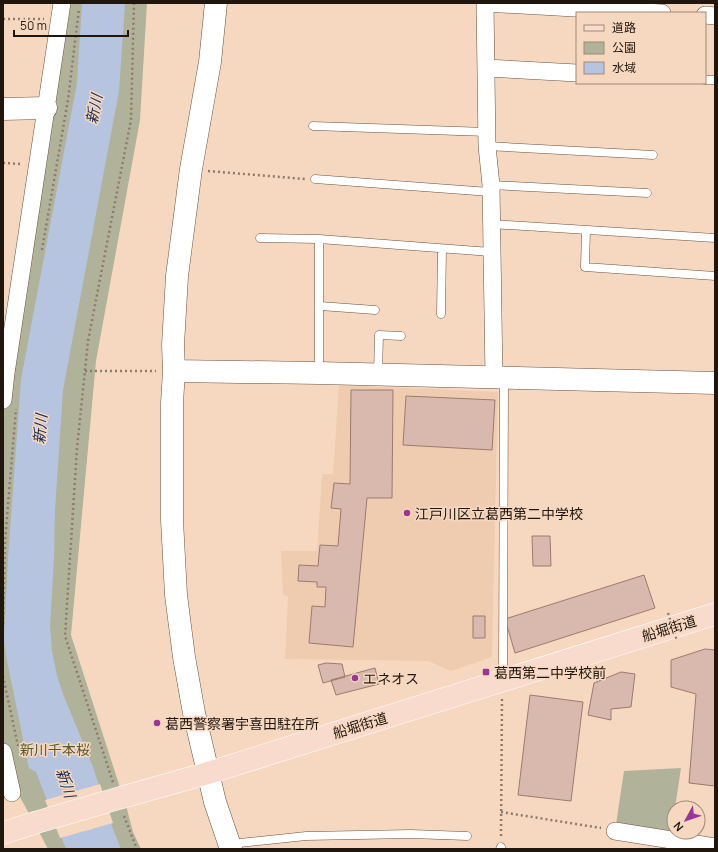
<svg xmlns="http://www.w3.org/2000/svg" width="718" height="852" font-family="Manrope,'Noto Sans JP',sans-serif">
<rect width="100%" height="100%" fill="#f6d8c1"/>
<path fill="#efccb0" d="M339,385L498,392L492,657L451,671L428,661L285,659L288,596L283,595L281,551H317L322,474H333Z"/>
<path fill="#b0b399" d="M62,3H147L140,120L96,361L71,635L123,797L34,823L19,795L3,752V400Z
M681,768L675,808H674V818L671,841L615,831L624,771Z
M124,798L133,832L141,849H48L35,824Z"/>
<path fill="#b6c4df" d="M82,3H125L119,91L63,390L55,510L54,559L50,626L52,651L57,676L63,694L93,767L113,829L121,849H66L36,772L29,768L6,656L4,639L8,558L21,379L77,83Z"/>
<path fill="#f6d8c1" d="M100,784L113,823L60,838L45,800Z"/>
<path fill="#d9b9ad" stroke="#9c7b6e" d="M351,390H393L392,498H367L353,647L309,643L312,606L325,607L326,587H317V582L298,581L299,565L318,566L320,545L338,546L341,509L331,508L334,483L350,484Z
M406,396L495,400L492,450L403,445Z
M532,536H550L551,566H533Z
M644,575L655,608L515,653L505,619Z
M473,616H485V638H473Z
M705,649L715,650V786L689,783L696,694L671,687V660Z
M326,663L342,664L345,677L323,683L318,665Z
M375,668L379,684L336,695L331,680Z
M621,672L635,674L631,707L611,709V720L588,715L594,683Z
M530,695L583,702L571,801L518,795Z"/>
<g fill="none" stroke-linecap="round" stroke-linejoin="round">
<defs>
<path id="lane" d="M705,80H715
M313,126L487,132
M487,146L653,155
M315,179L490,192
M491,185L647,193
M491,224L715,238
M586,230L585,267L715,276
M260,238L319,239L491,252
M319,239V372
M320,306L375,310
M441,314L442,249
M378,374L379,335L401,336
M503,679L504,379
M230,844L306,836L411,834L467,836
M500,849L501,847"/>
<path id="street" d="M485,3L487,146L491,185L494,378
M485,3L662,13
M705,15L715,16
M486,68L577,73
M3,400L6,373L62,3
M3,752L12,793
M615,831L715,847"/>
<path id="secondary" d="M216,3L210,62L191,169L177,276L173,345L174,371L172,403V520L176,595L184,657L194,713L215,802L231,849
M3,109L46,108
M174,371L319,373L715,383"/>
<path id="primary" d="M123,797L208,773L715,614
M3,833L34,823"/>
</defs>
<use href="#lane" stroke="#6a513d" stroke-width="9"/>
<use href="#street" stroke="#6a513d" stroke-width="18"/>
<use href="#secondary" stroke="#6a513d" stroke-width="23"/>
<use href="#primary" stroke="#fff" stroke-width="23"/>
<path stroke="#8e7a6a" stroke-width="2.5" stroke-dasharray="2 3" stroke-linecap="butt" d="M3,19H44
M3,163L22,164
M208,171L305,179
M42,250L68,100L78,17L79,8
M85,371H156
M3,624L5,541L16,409
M3,676L18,746
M113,782L65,636L77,448L88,341L131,120L134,3
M501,812L601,828
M124,816L137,849
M501,836L502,699"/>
<use href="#lane" stroke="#fff" stroke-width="8"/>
<use href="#street" stroke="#fff" stroke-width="17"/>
<use href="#secondary" stroke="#fff" stroke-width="22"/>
<use href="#primary" stroke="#f9dbce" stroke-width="22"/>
<defs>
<path id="primary-bridge" d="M34,823L123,797"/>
</defs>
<use href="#primary-bridge" stroke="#fff" stroke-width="23" stroke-linecap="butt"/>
<path stroke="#8e7a6a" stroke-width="2.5" stroke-dasharray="2 3" stroke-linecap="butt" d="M668,613L677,641"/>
<use href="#primary-bridge" stroke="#f9dbce" stroke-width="22"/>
</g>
<g fill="#9b3599" stroke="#f6d8c1" stroke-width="1.5">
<circle cx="407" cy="513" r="4"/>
<rect x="482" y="668" width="8" height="8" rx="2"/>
<circle cx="355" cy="678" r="4"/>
<circle cx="157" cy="723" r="4"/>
</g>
<g text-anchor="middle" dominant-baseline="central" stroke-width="3" stroke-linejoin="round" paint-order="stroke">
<g font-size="14" fill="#20160e" stroke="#f6d8c1" text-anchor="start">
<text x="415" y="513">江戸川区立葛西第二中学校</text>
<text x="494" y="672">葛西第二中学校前</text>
<text x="363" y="678">エネオス</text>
<text x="165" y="723">葛西警察署宇喜田駐在所</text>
</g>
<g font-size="14" fill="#20160e" stroke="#f6d8c1">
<text transform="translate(669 628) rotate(-17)">船堀街道</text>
<text transform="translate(360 725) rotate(-17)">船堀街道</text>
</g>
<g font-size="14" fill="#575b2a" stroke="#f6d8c1">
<text x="55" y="749">新川千本桜</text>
</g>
<g font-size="15" font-style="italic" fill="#1b2c51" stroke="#f6d8c1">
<text transform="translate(94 109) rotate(-79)">新川</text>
<text transform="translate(40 429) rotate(-85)">新川</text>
<text transform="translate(66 783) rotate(71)">新川</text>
</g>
</g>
<rect width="718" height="852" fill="none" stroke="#20160e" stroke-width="8"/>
<rect x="576" y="12" width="130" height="72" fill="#f6d8c1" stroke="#a08a79"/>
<rect x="584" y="25" width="20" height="6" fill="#f9dbce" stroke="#a08a79"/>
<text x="612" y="32" font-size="12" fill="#20160e">道路</text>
<rect x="584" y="42" width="20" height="12" fill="#b0b399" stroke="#a08a79"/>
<text x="612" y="52" font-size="12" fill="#20160e">公園</text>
<rect x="584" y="62" width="20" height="12" fill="#b6c4df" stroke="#a08a79"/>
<text x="612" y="72" font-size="12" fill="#20160e">水域</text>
<g transform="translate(686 820) rotate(230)"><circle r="19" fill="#f6d8c1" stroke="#a08a79"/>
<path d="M0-3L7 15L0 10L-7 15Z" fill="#9b3599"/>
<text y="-6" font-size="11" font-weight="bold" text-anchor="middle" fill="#20160e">N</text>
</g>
<path d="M14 30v6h114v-6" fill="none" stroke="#20160e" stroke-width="2"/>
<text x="20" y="30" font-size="12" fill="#20160e" stroke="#f6d8c1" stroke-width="3" paint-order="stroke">50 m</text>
</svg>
